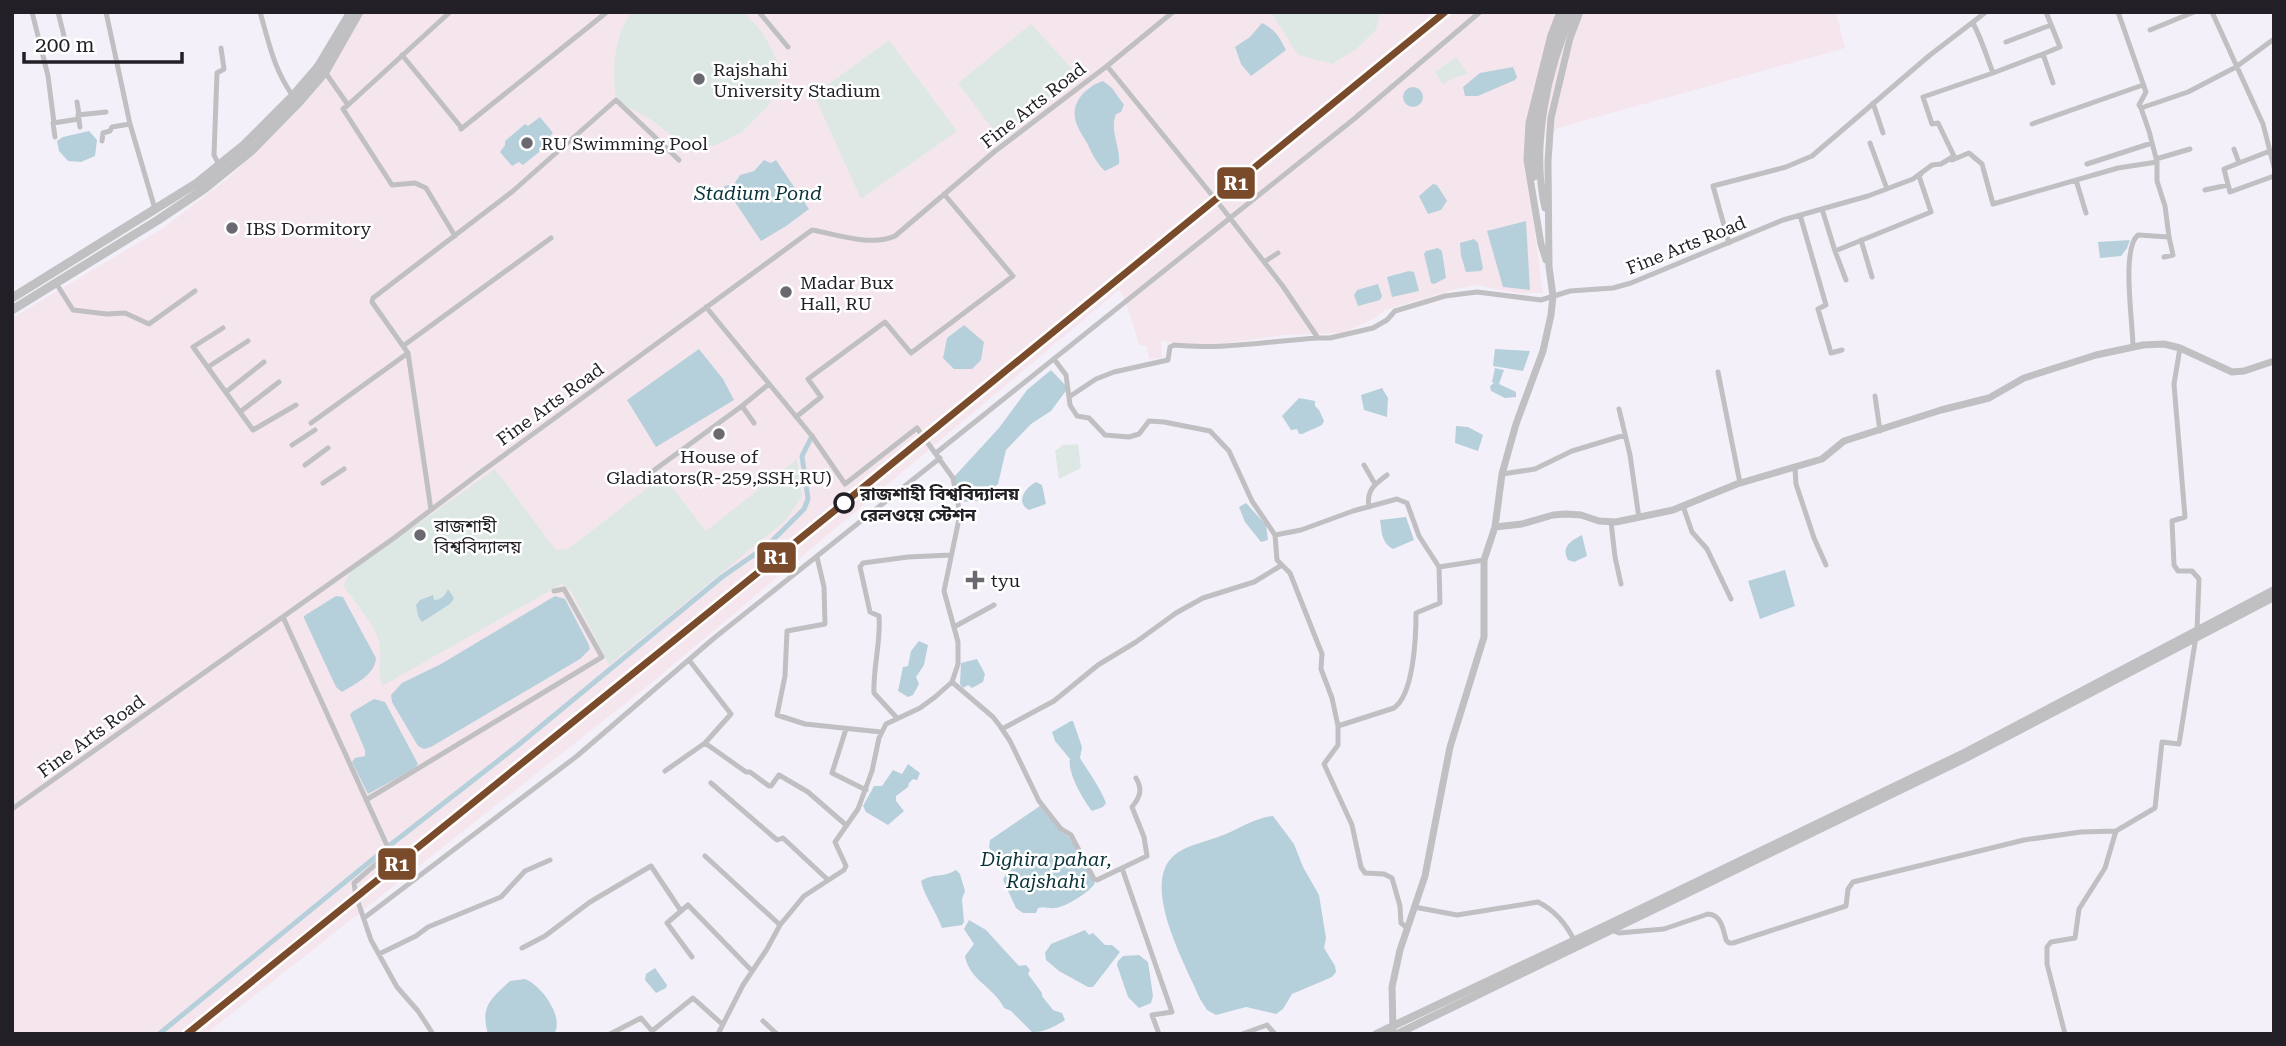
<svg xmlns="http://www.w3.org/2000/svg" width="2286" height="1046" font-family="'Roboto Serif','Noto Sans Bengali',serif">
<rect width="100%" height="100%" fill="#f3f0fa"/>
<path fill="#f5e6ee" d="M363,12H1836L1845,48L1558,128L1525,157L1543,293H1516L1476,285L1452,290L1385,310L1377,317L1343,333L1283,335L1210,346L1161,341L1162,358L1149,359L1147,346L1139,345L1126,302L1119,290L655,680L206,1034H12V318L163,228L227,179L306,102L328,75Z"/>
<path fill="#dde8e5" d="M632,12H744L763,33L779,64L780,75L778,87L768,106L742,132L714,146L681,143L653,121L616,100C612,71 613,36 632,12Z
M1271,12H1380L1376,30L1355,50L1332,64L1298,55Z
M1031,24L1076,73L1000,139L958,83Z
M889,40L957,131L861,199L814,95Z
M1456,57L1468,74L1455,77L1443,85L1435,72Z
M1078,444L1081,468L1059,479L1055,451L1063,445Z
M797,459L802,496L786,520L609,665L572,592L562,584L382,686C376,669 383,656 379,642C374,624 355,601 343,586L350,572L495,469L556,550L568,549L663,476L706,531Z"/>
<path fill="#b5d0da" d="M1262,23C1275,29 1280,38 1286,50L1251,76L1241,64L1235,47L1250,37Z
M1513,67L1517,77L1515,80L1478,96H1465L1463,87L1480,73Z
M1103,81L1112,88L1124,105L1121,112L1116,114C1109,131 1121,147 1119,164L1105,171C1096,163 1092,153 1087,143C1083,136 1076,126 1075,118C1072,100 1088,86 1103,81Z
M1403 97a10 10 0 1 1 20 0a10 10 0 1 1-20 0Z
M540,117L553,133L550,136L553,141L523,165L519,162L512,166L500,152L505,145V141L525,124L528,126Z
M89,131L97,140L95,156L81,162L68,161L59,151L57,141L63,137Z
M764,160L771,163L776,160L809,209L786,226L761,241L733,199L727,195L724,186L734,184L740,175L754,171Z
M1433,184L1437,185L1447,201L1441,210L1428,214L1419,196Z
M1526,221L1530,290L1503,287L1487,231Z
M1474,239L1478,243L1483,268L1481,271L1466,272L1461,256L1460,243Z
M2130,240L2127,248L2121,256L2100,258L2098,242Z
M1438,248L1442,251L1446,278L1434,284L1431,283L1424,254L1426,251Z
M1409,271L1414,272L1419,291L1392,297L1387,277Z
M1378,284L1382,296L1380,300L1358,306L1354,295L1357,290Z
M964,325L984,342L981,360L972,369H954L943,358L947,338Z
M699,349L723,379L734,400L656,447L627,400Z
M1495,349L1530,351L1523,371L1493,366Z
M1495,368L1504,370L1499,384L1516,392V397L1505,398L1491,391L1490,386L1494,383L1492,382Z
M1051,370L1068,388L1051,411L1031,424L1006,450L998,484L980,501L958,502L953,478L999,428L1027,390Z
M1382,388L1388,398L1387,417L1364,410L1361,395Z
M1299,398L1315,401V406L1319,410L1324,421L1322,425L1302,434H1299L1297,429L1291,430L1282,416Z
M1456,426L1468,427L1483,435L1478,451L1455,443Z
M1036,482L1042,485L1046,504L1029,510C1015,502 1025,488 1036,482Z
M1246,503L1266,525L1268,540L1261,542L1245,522L1239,507Z
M1406,517L1414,540L1393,549C1381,543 1382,531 1380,520Z
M1582,535L1587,556L1574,562L1568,560C1561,547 1570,541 1582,535Z
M1785,570L1795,606L1760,619L1748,581Z
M448,589L454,598L450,604L422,622L418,616L416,605L420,600L433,595L434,600C441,600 445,596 448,589Z
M336,596L343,597L376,658C375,675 355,684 342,692L336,687L304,618V616Z
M555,596L565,599L588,643L590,649L580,659L431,747L424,749L418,746L392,702L391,695L402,683L441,664Z
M919,641L928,645L924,665L916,677L919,684L913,695L908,697L898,691L903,667L908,666L911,651Z
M977,659L985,674L983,682L972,688L968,685L963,688L960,684L961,663Z
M374,699L385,702L418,764L415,768L368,794L352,762L355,758L365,756V750L350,715L352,712Z
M1071,721H1073L1082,747L1080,758C1089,773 1100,787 1106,803L1103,807L1092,811C1083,800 1067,772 1070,759L1055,741L1052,732Z
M908,764L920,773L917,780L913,779L909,783L908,787L896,796V801L904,811L888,825L866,812L863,806L874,786H882L893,770L902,774Z
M1040,806L1060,831L1070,838L1095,883C1090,892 1066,907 1055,908C1049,909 1045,906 1038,908L1036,913H1023L1016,908L1003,880C1006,872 1011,869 1004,862L997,863L989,847L990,840Z
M1273,816L1294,844L1303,867L1319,895L1326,938L1324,948L1335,966L1336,972L1332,977L1292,994L1283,1009L1276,1014L1246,1007L1216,1015L1207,1010L1200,999C1186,965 1137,881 1177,853C1189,845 1204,842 1218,837C1237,831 1253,818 1273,816Z
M956,870L960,874L965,891L962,899L964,922L962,925L942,928C936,911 925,898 921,881C933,873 943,878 956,870Z
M969,920L986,930L1019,966L1026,965L1030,970L1028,974L1042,993V996L1053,1010L1062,1013L1065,1020C1056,1026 1043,1033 1032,1032L1011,1011L1004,1008C995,988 969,980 965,956L974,944L964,929Z
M1085,930L1089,935L1093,933L1105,945H1112L1120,952L1093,987H1088L1059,971L1046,960L1045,953L1051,944Z
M1139,955L1148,962L1153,996L1151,1003L1139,1008L1128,997L1117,965L1118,961L1123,956Z
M655,968L667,985L666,988L656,993L645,980L646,974Z
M525,979C541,985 565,1017 554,1034H488C480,1006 491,999 510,981Z"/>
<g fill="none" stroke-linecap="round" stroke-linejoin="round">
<path stroke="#b5d0da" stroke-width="5" d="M159,1034L394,842L517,746L722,577L768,545L804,509L808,499L802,456L812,436"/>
<path stroke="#c0bfc2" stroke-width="5" d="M32,12L48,76L54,123
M58,12L66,44
M106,12L130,124L155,209
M260,12C269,43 274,70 293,96
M759,12L788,47
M2046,12L2060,47L2043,54L2053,83
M2118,12L2146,92L2139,105L2141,108
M2212,12L2263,124L2274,167
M2150,30L2194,12
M2006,42L2051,25
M402,55L460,126
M1107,66L1173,12
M325,72L348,105L450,12
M1993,73L2043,54
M77,102L79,115
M1873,103L1883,133
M348,105L343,109L392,185L415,183L426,188L455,236
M2032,124L2143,85
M80,127L78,115L106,112
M461,129L607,12
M55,137L53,123L79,119
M102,141L103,133L110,131L112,127L130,124
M1870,143L1887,189
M2234,149L2239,163L2270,151
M2156,159L2190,149
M1952,160L1969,153L1982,164L1993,204L2118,168L2157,162
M2239,163L2224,169L2230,192L2274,176
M2087,164L2152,143
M219,165L214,155L217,73L224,69L221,48
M2076,180L2086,213
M2205,190L2228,185
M1822,209L1835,251L1931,212L1919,176L1921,174
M1800,215L1826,305L1818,309L1831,353L1842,350
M1861,240L1872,277
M1729,243L1713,186L1786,167L1812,156L1930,55L1986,12
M1835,251L1846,280
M2164,257L2173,255L2169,237
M1264,262L1278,253
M56,283L73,310L107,314L125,313L149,324L195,291
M706,307L812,436L845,484L917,428L953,478L960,514L944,591L958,642V664L952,682L935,697L920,708L886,724L879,738L872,771L858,809L835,842L846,866L844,870L804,896L780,925L767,949L743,985L718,1034
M223,328L193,347L253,430L296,405
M403,346L372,302L373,298L513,191L616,100L679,160
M2133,347C2133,323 2121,249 2138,235L2169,237L2165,206L2157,181V162L2149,131L2141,108L2188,92L2236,67L2274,39
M408,353L431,510
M1054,359L1066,375L1070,405L1077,416L1089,418L1105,435L1129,437L1139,434L1149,421L1164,422L1210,431L1229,451L1252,501L1275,535L1301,530L1353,511L1397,499L1407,503L1419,536L1439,567L1484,560
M208,367L248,341
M1718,372L1740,483
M226,392L264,362
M1875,396L1880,431
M1069,397L1096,379L1114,372L1168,360L1170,347L1174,345C1222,350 1270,341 1318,338
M1619,409L1630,455L1639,518
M240,412L279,382
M796,417L821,397L808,379L885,322L911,353L1013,276L944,194
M311,423L408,353L403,346L551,238
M754,423L742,406L769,384
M292,445L315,430
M936,453L1354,119L1480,12
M305,465L328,448
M1364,465L1375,484
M1795,468L1796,484L1814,538L1826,565
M653,471L742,406
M1502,474L1535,469L1572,451L1625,435
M323,483L344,469
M1683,506L1692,532L1707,549L1731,599
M1369,507C1366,490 1375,484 1387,475
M1611,522L1615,557L1621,584
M1275,535L1277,560L1290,573L1322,654L1321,669L1332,698L1338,726L1394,708C1414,694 1416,636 1416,613L1440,603L1439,567
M817,557L824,587L825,624L787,631L785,676L777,715L805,724L881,732
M283,617L390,852L354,883L356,896L371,940L397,987L418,1011L433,1034
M954,627L994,605
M689,660L731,714L705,743
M952,682L993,717L1000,726L1010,741L1039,801L1061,829L1071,835L1094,879L1097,880L1120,869L1123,871L1172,1012L1152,1015L1159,1034
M897,718L874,693C873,666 881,643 879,616L870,612L860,567L863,563L908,557L951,555
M1338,726V745L1324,764L1352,825L1361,867L1365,873L1384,874L1392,878L1400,906L1401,923L1406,927
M846,729L832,773L866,790
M1002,729L1054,701L1098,665L1136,642L1176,613L1203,598L1254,582L1282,565
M665,771L705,743L746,772H750L769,786H771L779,775L808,792L846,825
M711,783L777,840L783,838L828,880
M366,800L602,657L564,589L554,591
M12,809L394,538L481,472L812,230C836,234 871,247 895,236L994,152L1107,66L1216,200L1282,285L1318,338H1330L1373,328L1387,320L1395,311L1445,296L1477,292L1541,300L1570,291L1613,288L1631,283L1783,220L1868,196L1913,179L1932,165L1941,164L1954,156L1938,123L1932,124L1923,97L1993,73C1986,55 1982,40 1973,23
M705,856L780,925
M1120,869L1147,856L1144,837L1132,807C1140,797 1143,790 1136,778
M1414,907L1457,915L1538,902C1556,911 1567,925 1575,942
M364,918L577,756L713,639L940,458
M1612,930L1619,933L1664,929L1708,914C1721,915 1723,928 1726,940L1729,943H1733L1846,906L1848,889L1853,882L2024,840L2081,832L2116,831
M522,948L545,936L590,902L651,866L681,911
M379,954L416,936L428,927L501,897L525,871L550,860
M692,957L667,923L688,905L752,971
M763,1021L777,1034
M610,1034L641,1018L652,1031L693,998L722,1024
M1242,1034L1267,1025L1275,1034
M2065,1034L2047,964V947L2051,942L2075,938L2079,909L2105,868L2116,831L2155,808L2162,742L2179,744L2197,630L2199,579L2192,571H2178L2174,565L2172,521L2185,517L2174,384L2180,348"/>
<path stroke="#c0bfc2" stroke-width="7" d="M1534,177C1529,127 1545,57 1566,12
M1545,208C1531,147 1547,69 1573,12
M1546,260L1541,244L1527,160L1529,123L1551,35L1560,12
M1495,527L1522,524L1553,515L1566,514L1581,515L1599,521L1616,522L1673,510L1737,484L1822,459L1844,441L1941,410L1989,398L2024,378L2096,355L2143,345L2164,344L2180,348L2232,372L2244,371L2274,361
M1393,1030L1392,987L1400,950L1425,876L1450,747L1484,637V560L1495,527L1502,474L1516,424L1543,351L1551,315L1553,296L1549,267L1548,161L1551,118L1570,38L1580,12"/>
<path stroke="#c0bfc2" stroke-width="8" d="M1376,1034L1609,924L1964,753L2274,590
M1397,1034L1966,758L2274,597"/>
<path stroke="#c0bfc2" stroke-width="9" d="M12,298L197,183L244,145L293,96L318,67L351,12
M12,310L158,220L204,189L251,151L300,101L325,72L359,12"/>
<defs>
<path id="rail-1" d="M187,1034L844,503L1445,12"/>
</defs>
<use href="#rail-1" stroke="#fff" stroke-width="12"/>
<use href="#rail-1" stroke="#7a4b2a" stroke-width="7"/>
</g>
<g fill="#6b6870" stroke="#fff" stroke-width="2.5">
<circle cx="699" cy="79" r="7"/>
<circle cx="527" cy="143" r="7"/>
<circle cx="232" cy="228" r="7"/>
<circle cx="786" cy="292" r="7"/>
<circle cx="719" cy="434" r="7"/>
<circle cx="420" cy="535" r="7"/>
<path d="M971.5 569.5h7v7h7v7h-7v7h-7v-7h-7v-7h7z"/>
</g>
<circle fill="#fff" stroke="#221f26" stroke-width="3.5" cx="844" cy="503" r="9"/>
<g text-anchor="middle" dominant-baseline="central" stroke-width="5" stroke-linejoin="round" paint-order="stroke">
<g font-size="18" fill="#221f26" stroke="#fff" text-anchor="start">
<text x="713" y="69">Rajshahi<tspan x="713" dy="21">University Stadium</tspan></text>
<text x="541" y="143">RU Swimming Pool</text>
<text x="246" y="228">IBS Dormitory</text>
<text x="800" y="282">Madar Bux<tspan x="800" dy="21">Hall, RU</tspan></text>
<text x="719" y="456" text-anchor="middle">House of<tspan x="719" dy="21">Gladiators(R-259,SSH,RU)</tspan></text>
<text x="434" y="525">রাজশাহী<tspan x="434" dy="21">বিশ্ববিদ্যালয়</tspan></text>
<text x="991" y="580">tyu</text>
</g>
<g font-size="18" fill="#221f26" stroke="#fff">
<text transform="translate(1033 105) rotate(-38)">Fine Arts Road</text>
<text transform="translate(1686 245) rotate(-22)">Fine Arts Road</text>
<text transform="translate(550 404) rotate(-36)">Fine Arts Road</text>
<text transform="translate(91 736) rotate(-36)">Fine Arts Road</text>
</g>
<g font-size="18" font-weight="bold" fill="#221f26" stroke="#fff" text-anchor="start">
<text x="860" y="493">রাজশাহী বিশ্ববিদ্যালয়<tspan x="860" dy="21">রেলওয়ে স্টেশন</tspan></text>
</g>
<g font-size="19" font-style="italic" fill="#0a323a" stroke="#fff">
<text x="758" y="193">Stadium Pond</text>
<text x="1046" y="859">Dighira pahar,<tspan x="1046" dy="22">Rajshahi</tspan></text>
</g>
</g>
<g stroke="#fff" stroke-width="2.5">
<rect x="1216" y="166" width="40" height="34" rx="7" fill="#7a4b2a"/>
<rect x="756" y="541" width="41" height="33" rx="7" fill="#7a4b2a"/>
<rect x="377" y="847" width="40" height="34" rx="7" fill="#7a4b2a"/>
</g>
<g font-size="19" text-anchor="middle" font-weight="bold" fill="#fff">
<text x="1236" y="190">R1</text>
<text x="776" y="564">R1</text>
<text x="397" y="871">R1</text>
</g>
<rect width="2286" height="1046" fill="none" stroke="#221f26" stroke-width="28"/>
<path d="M24 52v10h158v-10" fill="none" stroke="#221f26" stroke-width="3.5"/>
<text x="35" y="52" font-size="21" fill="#221f26" stroke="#ffffff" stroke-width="5" paint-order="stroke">200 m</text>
</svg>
